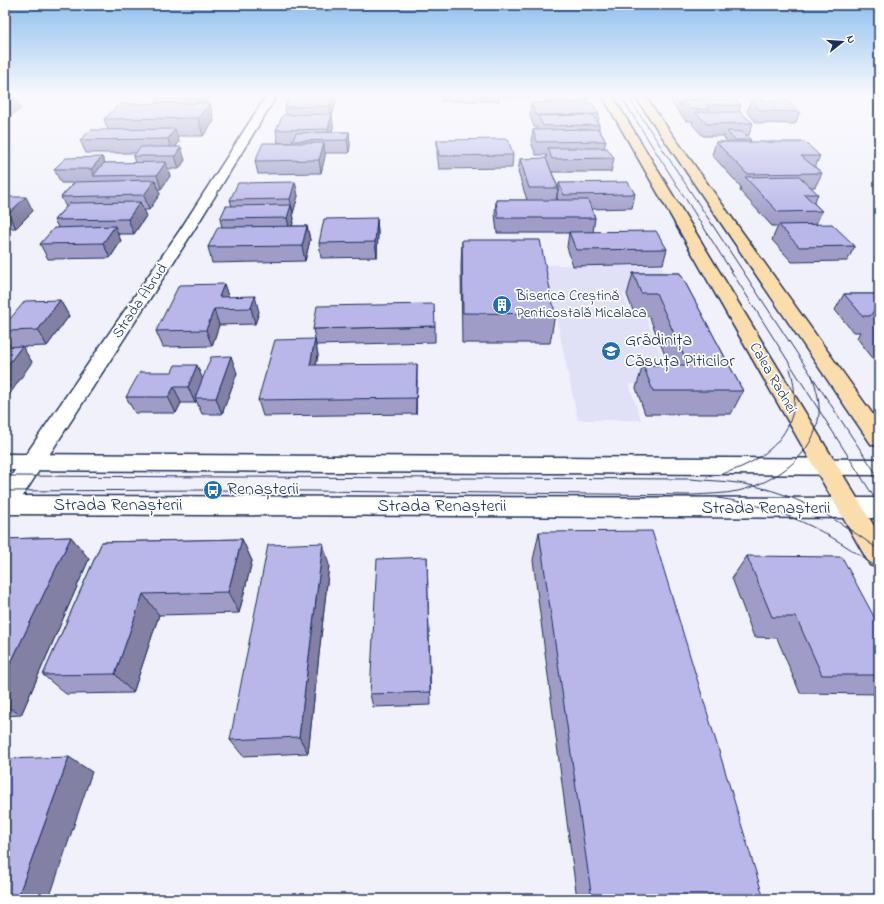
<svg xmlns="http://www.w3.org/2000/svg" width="884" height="904" font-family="'Indie Flower',sans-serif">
<rect width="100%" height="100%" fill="#f1f1fb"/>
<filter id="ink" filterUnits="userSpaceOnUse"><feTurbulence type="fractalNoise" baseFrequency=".025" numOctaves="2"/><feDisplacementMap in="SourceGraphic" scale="8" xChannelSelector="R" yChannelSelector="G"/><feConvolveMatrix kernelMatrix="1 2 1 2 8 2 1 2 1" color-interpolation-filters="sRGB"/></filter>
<g filter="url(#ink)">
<path fill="#e0e0f6" d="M545,265L661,266L674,294H623L632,318H646L673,385L629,384L641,420H578Z"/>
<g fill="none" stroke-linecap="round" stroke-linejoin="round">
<defs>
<path id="minor" d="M267,95H277L194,230L13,511L5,513V485L180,230Z"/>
<path id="tertiary" d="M5,454L879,459V475L5,470Z
M5,496L879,498V518L5,514Z"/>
<path id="primary" d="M602,95H612L879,534V568L870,565Z
M634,95H644L879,423V447L871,444Z"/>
</defs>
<use href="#minor" stroke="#1b2f5e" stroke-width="3"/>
<use href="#tertiary" stroke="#1b2f5e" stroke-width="3"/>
<use href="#primary" stroke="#1b2f5e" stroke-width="3"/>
<use href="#minor" fill="#fff" fill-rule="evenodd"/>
<use href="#tertiary" fill="#fff" fill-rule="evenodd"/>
<use href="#primary" fill="#fbddab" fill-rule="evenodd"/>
<path stroke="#1b2f5e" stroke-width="1" d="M620,95L879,505
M627,95L879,478
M5,476L690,479C711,481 733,481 754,486C801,496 841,522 879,550
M707,477C762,468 810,430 790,369
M5,491L213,490L693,495C708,494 724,494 738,491C776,482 815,455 819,414C820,400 816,388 812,375
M717,498C783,507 826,530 879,569"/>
</g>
<path fill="#9f9dc8" stroke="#1b2f5e" d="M93,95H112L109,98H94Z
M210,95L204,103L214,121L203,136H178L179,142L176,147L185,160L179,169H168L170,176L161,189H158L160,194L149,210H143L146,216L134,234H118L121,241L110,258L48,259L40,244L58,227L54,220L66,207L61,197L74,183H61L54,169L102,157L105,163H135L133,156L136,153H86L80,140L108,130L104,119L158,104L156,98Z
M290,95H335L336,102L332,115L333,127L332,132H349L350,145L349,153H325V156L321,173L258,174L255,161L293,143H278L276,130L286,115L285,107Z
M441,95H500L499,101H441Z
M501,95H532L531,97H502Z
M545,95H585L588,99L587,103L599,114L598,123L599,125V130L606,141L604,148L614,158L611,172H552L558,188L556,200H558L557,197L559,183L635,194L632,208L592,209L595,218L593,232L667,249L663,264L573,266L567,247L569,233H497L495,214L496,200H527L518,172L520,159H546L547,155H536L531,142L533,130L537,129V127H534L530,115L531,103H544Z
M658,95H747V97L693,98L695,100L741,105L739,112L753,123L749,135H746L751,140L750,142L820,156L815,167L822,173L815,187H810L818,194L814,203L822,211L816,224L855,246L847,261L792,262L772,240L778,226H772L740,191L741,187L712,155L716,142H728L724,138L725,136H703L692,124L693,121H686L671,102L672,98H661Z
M751,100L800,112L795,124L757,123L747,112Z
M437,140L513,155L512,168L439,169L437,153Z
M295,182L298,196L293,213L294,219L292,226H307L310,240L305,261L212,263L208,247L222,227L220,219L232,206L230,200Z
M5,197L33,211L16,228H5Z
M377,218L378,233L377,257L321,258L319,243Z
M462,240L555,314L550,343H462L461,268Z
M633,273H680L743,391L731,414H645L636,388L643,365H669L649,316H635L627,295Z
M224,284L228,297L259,312L255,324L219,325L212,346L163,347L156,331Z
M844,294H879V366L857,338L860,332H853L835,310Z
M60,300L69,316L47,346L22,347L32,362L11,347L5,338V325Z
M435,326V342L316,345L318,355L316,365L417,380L416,414L263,416L258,400L315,339L313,329Z
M237,373L222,414H202L196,400L195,403H181L176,413H135L126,397L203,379Z
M539,532L764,899H577L533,560Z
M71,537L89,559L21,715L5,716V539Z
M242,539L252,561L239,613L159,615L133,693L66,694L43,675L102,542Z
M747,556L879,626V694L800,693L777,638L754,637L732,578Z
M427,557L431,705L373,707L370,694Z
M329,565L308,753L243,756L230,740Z"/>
<path fill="#8280a3" stroke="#1b2f5e" d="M109,95H112L109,98Z
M199,95H210L200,110L196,98Z
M333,95H335L336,102L332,115L333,127L330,140H329L328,129L331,118L330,106Z
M15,97L21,109L5,119V103Z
M210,103L214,121L203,136L198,118Z
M175,129L179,142L172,152L168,139Z
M349,132L350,145L349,153L347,140Z
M324,143L325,156L321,173L319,160Z
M181,147L185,160L179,169L175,156Z
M102,157L108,170L95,176L91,169Z
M166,162L170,176L161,189L157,175Z
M155,180L160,194L149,210L144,195Z
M295,182L298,196L293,213L290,199Z
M26,197L33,211L16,228L8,214Z
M140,202L146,216L134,234L128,219Z
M291,205L294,219L290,232L287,218Z
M377,218L378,233L377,257L375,242Z
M115,226L121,241L110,258L103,243Z
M307,226L310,240L305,261L302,246Z
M224,284L229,299L219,297Z
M255,296L259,312L255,324L251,308Z
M60,300L69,316L47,346L38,330Z
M214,309L219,325L212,346L206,330Z
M315,339L318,355L313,381L310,365Z
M22,346L32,362L5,401V369Z
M231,356L237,373L222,414L216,398Z
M417,364V380L416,414V398Z
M197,365L204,382L195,398L196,400L195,403L188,387Z
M174,387L181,403L176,413L168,397Z
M71,537L89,559L21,715L5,705V675Z
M242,539L252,561L239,613L228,592Z
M323,543L329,565L308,753L299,737Z
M143,594L159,615L133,693L115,674Z
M69,757L92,772L49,899H17Z"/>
<path fill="#b9b7e9" stroke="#1b2f5e" d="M159,95H199L196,98H156Z
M290,95H333L330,106L285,107Z
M547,95H585L588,99L549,100Z
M672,96H692L695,100H682L681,106Z
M5,97H15L5,103Z
M682,100H736L741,105H706L710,109H690Z
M751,100L788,101L800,112L761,111Z
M210,103L198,118L104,119L120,104Z
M531,103H592L599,114L536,115Z
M695,112H740L753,123L707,124Z
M332,114L328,129L276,130L283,115Z
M593,115L599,125L543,126L538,116Z
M175,129L168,139L80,140L91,130Z
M598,129L606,141L537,142L533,130Z
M727,131L742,132L751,140H734Z
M349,132L347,140L292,141L296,133Z
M508,139L513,155L439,156L437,140Z
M716,142H805L820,156H801L822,173L747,174Z
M263,143H324L319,160L255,161Z
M141,147H181L175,156H133Z
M548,148H607L614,158L552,159Z
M102,157L91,169H54L66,158Z
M546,158L558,188H529L520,159Z
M166,162L157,175L93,176L104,163Z
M799,176L818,194H804L822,211L778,212L745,177Z
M155,180L144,195L61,197L75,182Z
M295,182L290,199L230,200L238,183Z
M628,182L635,194L564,195L559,183Z
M5,197H26L8,214H5Z
M496,200H588L595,218H498Z
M140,202L128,219L54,220L70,203Z
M291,205L287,218L220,219L226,206Z
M377,218L375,242L319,243L324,219Z
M832,224L855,246L799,247L779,225Z
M115,226L103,243L40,244L54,228Z
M307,226L302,246L208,247L218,227Z
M656,231L667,249L576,250L569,232Z
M462,240H540L555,314L463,313Z
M633,273H680L743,391H653L643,365H688L656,293H641Z
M224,284L219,297L255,296L251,308L214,309L206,330L156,331L179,285Z
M844,294H879V309H875L870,316H863Z
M60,300L38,330L5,331V325L25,301Z
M434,304L435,326L313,329L317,306Z
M875,309H879V314Z
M315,339L310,365L417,364L416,398L258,400L275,340Z
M22,346L5,369V347Z
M231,356L216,398H195L211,357Z
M175,365H197L188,387H174L168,397H126L140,372H172Z
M652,531L764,899H592L539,532Z
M71,537L5,675V539Z
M242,539L228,592L143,594L115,674L43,675L102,542Z
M323,543L299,737L230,740L268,545Z
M747,556L842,557L879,626V675H822L796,617H772Z
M427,557L430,692L370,694L377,559Z
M69,757L17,899H5V759Z"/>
</g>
<linearGradient id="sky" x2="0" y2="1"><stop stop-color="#90c0ee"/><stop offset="0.43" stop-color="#f9f9fd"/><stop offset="1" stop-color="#f9f9fd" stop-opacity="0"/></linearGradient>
<rect width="884" height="221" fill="url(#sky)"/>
<defs>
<symbol id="building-disc" viewBox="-11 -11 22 22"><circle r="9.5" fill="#1f6fb2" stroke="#fff"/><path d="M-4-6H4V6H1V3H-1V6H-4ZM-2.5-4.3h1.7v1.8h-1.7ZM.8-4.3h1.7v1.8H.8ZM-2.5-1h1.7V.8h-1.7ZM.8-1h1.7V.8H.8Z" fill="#fff"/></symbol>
<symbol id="school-disc" viewBox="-11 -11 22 22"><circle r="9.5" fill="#1f6fb2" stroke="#fff"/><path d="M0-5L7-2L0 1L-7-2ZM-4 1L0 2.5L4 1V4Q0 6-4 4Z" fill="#fff"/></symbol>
<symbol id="bus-disc" viewBox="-11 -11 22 22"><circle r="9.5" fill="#1f6fb2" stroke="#fff"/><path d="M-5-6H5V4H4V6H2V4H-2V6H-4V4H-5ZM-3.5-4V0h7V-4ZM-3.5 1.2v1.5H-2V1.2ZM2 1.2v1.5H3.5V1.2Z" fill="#fff"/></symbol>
</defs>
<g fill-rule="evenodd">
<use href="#building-disc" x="491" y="294" width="22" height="22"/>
<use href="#school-disc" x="600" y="340" width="22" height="22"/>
<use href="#bus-disc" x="202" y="479" width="22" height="22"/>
</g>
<g text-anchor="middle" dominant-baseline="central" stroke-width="3.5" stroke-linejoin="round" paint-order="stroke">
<g font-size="15" fill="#1b2f5e" stroke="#fff" text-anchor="start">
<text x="516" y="296">Biserica Creștină<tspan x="516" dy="17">Penticostală Micalaca</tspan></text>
</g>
<g font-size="15" fill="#1b2f5e" stroke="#fff">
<text transform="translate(140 301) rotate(-56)">Strada Abrud</text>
<text transform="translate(773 378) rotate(60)">Calea Radnei</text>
</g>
<g font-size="18" fill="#1b2f5e" stroke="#fff" text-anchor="start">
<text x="625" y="341">Grădinița<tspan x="625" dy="21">Căsuța Piticilor</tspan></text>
<text x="227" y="490">Renașterii</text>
</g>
<g font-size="18" fill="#1b2f5e" stroke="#fff">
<text x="118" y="506">Strada Renașterii</text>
<text x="442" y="507">Strada Renașterii</text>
<text x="766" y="509">Strada Renașterii</text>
</g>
</g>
<rect width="884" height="904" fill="none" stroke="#fff" stroke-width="20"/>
<rect x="10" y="10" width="864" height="884" fill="none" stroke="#1b2f5e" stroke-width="1.5" filter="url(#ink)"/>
<g transform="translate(842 42) rotate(73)" stroke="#ffffff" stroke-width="3" paint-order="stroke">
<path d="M0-3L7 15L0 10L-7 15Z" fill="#1b2f5e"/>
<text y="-6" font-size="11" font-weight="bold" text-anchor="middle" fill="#1b2f5e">N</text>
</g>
</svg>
